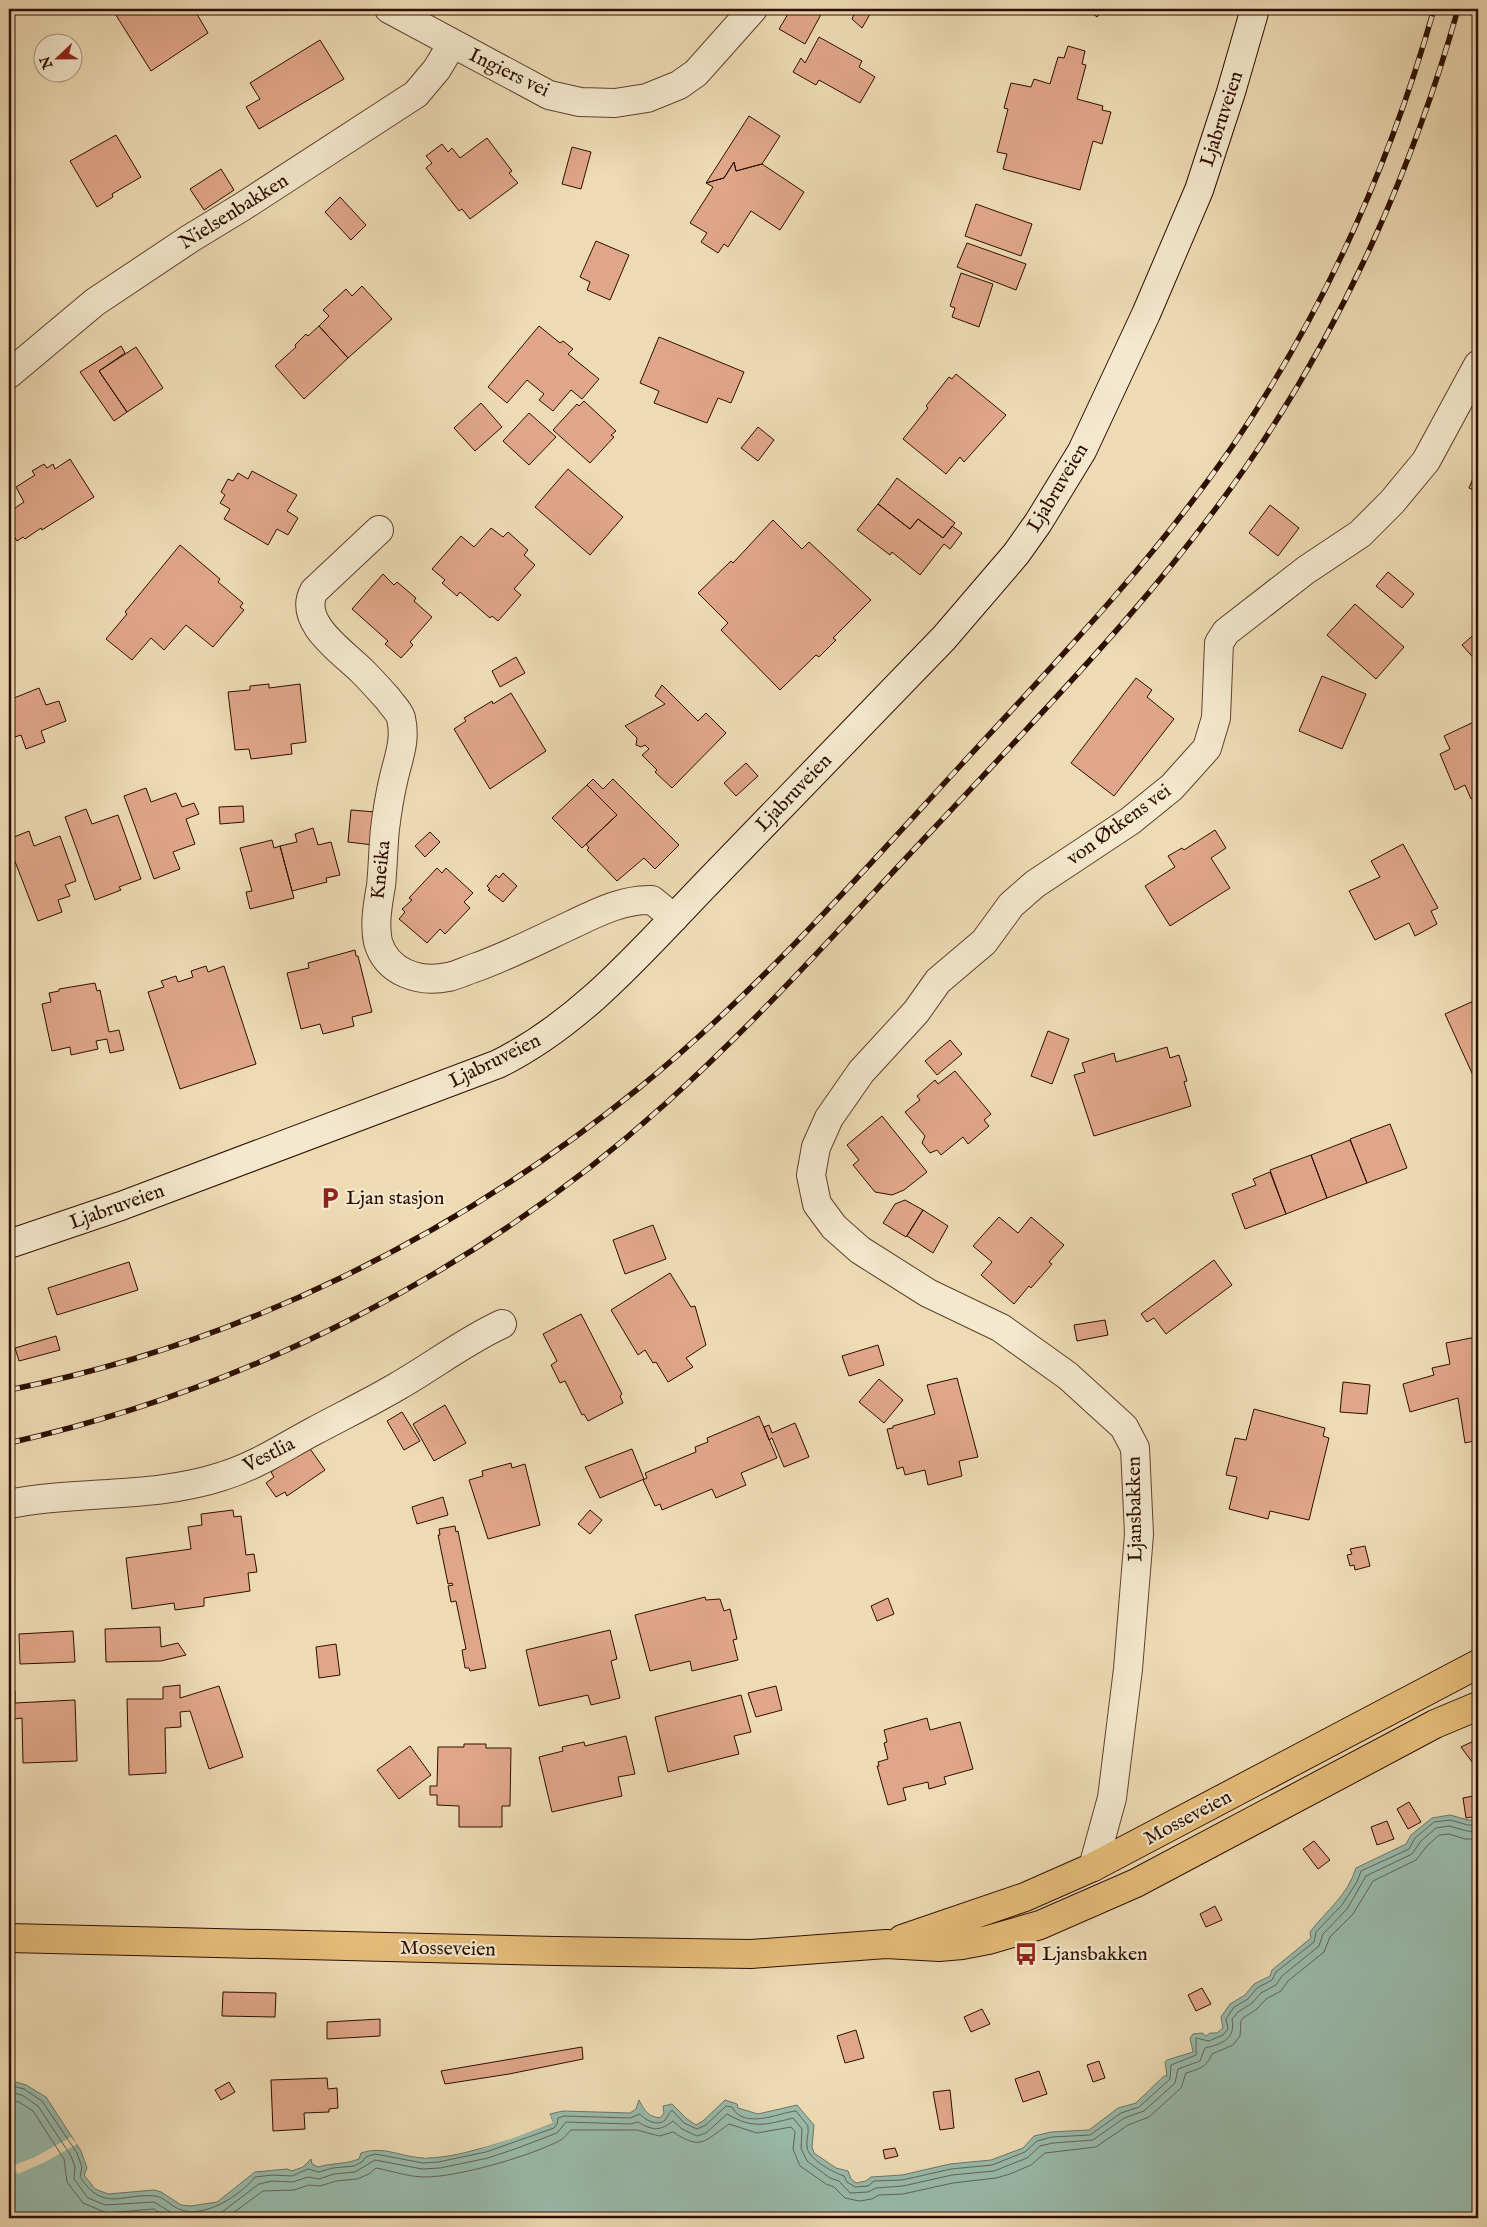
<svg xmlns="http://www.w3.org/2000/svg" width="1487" height="2227" font-family="'IM FELL English',serif">
<rect width="100%" height="100%" fill="#eedbb4"/>
<filter id="stains"><feTurbulence type="fractalNoise" baseFrequency=".004" numOctaves="4"/><feColorMatrix values="0 0 0 0 .2 0 0 0 0 .09 0 0 0 0 .02 0 0 0 .5 -.17"/></filter>
<radialGradient id="worn" r=".72"><stop offset=".6" stop-color="#630" stop-opacity="0"/><stop offset="1" stop-color="#630" stop-opacity=".3"/></radialGradient>
<path fill="#99bbac" stroke="#6d7667" d="M1450,1815L1468,1820H1478V2218H9V2080L26,2085L46,2097L81,2151L87,2168L84,2175L95,2189L108,2194L154,2190L161,2192L181,2205L191,2206L217,2202L255,2172L287,2169L292,2171L303,2167L311,2159L312,2164L318,2167C332,2163 347,2164 359,2159L361,2153C385,2145 402,2158 426,2158C466,2158 515,2136 553,2123L550,2114L563,2111L630,2113L636,2109L639,2100C645,2111 647,2116 660,2118L664,2113L663,2106L672,2104L687,2119L696,2125L703,2121L725,2100L737,2104L738,2108L758,2114L797,2105L814,2125L812,2147L814,2153L836,2168L848,2171L851,2179L856,2183L866,2181L871,2177L902,2175L950,2164L991,2160L1023,2148L1034,2136L1051,2132L1089,2130L1118,2108L1136,2103L1164,2076H1167L1165,2062L1167,2060L1193,2052L1190,2038L1193,2034L1202,2033L1206,2036L1210,2033H1217L1223,2028L1221,2017L1230,2004L1245,1995L1254,1984L1270,1976L1272,1970L1311,1938L1310,1932C1327,1910 1348,1895 1356,1868L1406,1844L1411,1835L1432,1818Z"/>
<path fill="#eedbb4" d="M549,2112L553,2123L511,2139L485,2147L424,2158V2155L484,2145L510,2136L550,2121Z
M71,2137L77,2144L45,2162L18,2174L16,2171L9,2177V2168L11,2166L33,2158Z"/>
<g fill="none" stroke-linecap="round" stroke-linejoin="round">
<path stroke="#626456" stroke-width="1" d="M9,2085L24,2089L42,2101L77,2153L82,2167L80,2177C104,2213 121,2193 155,2196C164,2197 171,2206 179,2209C203,2220 241,2195 255,2177L272,2175L292,2176L308,2169L319,2172L333,2168L354,2166L362,2162L366,2157L375,2154L423,2163L438,2162L486,2152L554,2128L557,2124L558,2118L564,2116L630,2118L640,2114C645,2120 658,2127 665,2120C668,2116 669,2113 672,2110L684,2123L697,2129L706,2125L726,2106L732,2107C744,2130 778,2113 796,2111L808,2126C809,2134 806,2140 807,2147C808,2159 834,2173 844,2176L847,2182L855,2187L868,2186L874,2181L902,2180L951,2169L992,2165L1025,2152L1037,2141L1052,2137L1090,2135L1121,2113L1139,2107L1170,2079L1171,2065L1196,2055V2038L1209,2041L1223,2035L1228,2029L1226,2019L1234,2007L1248,1999L1257,1988L1272,1980L1276,1972L1314,1942L1316,1932L1342,1905L1357,1882L1361,1871L1409,1849L1415,1838L1434,1822L1450,1820L1468,1825H1478
M9,2092L22,2095L38,2106L71,2156L75,2167L74,2179L88,2198L105,2205L154,2202L177,2216L201,2217L222,2212L259,2184L272,2181L293,2182L308,2177L319,2179L334,2174L355,2172L375,2160L422,2169L440,2168L488,2158L515,2149L557,2133L566,2122L630,2124L638,2122C653,2131 660,2131 673,2121L682,2129L697,2136L706,2133L727,2114C753,2129 765,2125 793,2118L802,2129L801,2148L807,2161L830,2178L839,2181L850,2193L868,2192L876,2188L903,2186L952,2175L994,2171L1027,2158L1040,2146L1053,2143L1093,2140L1124,2118L1144,2111L1175,2083L1178,2069L1200,2061L1205,2048C1222,2044 1236,2039 1232,2019L1238,2012L1252,2003L1261,1993L1276,1985L1282,1976L1319,1946L1323,1934L1347,1909L1366,1876L1412,1854L1421,1841L1436,1828L1449,1826L1467,1831L1478,1832
M9,2100L19,2102L33,2111L64,2159L67,2182L83,2203L107,2213L154,2209L167,2218
M226,2218L263,2191L294,2190L309,2185L320,2186L336,2181L357,2179L369,2174L376,2168C392,2171 409,2177 425,2177C458,2177 531,2156 561,2140C565,2137 568,2133 571,2130H637L659,2136L673,2132C702,2151 704,2141 729,2124L757,2133L791,2127L795,2132L793,2149L800,2166L826,2184L834,2187L845,2198L859,2201L872,2199L879,2195L903,2194L953,2183L996,2178L1010,2174L1031,2165L1045,2153L1096,2147L1128,2125L1149,2117L1181,2088L1186,2073C1199,2069 1206,2068 1212,2054L1233,2045L1240,2036L1241,2021L1243,2018L1257,2009L1266,1999L1281,1991L1288,1981L1324,1952L1330,1937L1353,1914L1373,1881L1416,1860L1427,1846L1439,1835L1449,1834L1465,1839H1478"/>
</g>
<path fill="#e0a689" stroke="#2c0e00" d="M119,9H194L208,33L151,71L114,12Z
M791,9H824L805,44L779,29Z
M849,9H873L862,28L852,19L855,12Z
M1087,9H1104L1097,17Z
M819,37L862,61L859,67L875,77L860,103L819,80L816,85L793,72L801,58L805,63Z
M320,40L344,79L259,129L246,107L260,99L250,83Z
M1068,46L1085,51L1082,64L1086,65L1077,99L1103,106L1102,110L1111,112L1102,144L1093,141L1080,190L1003,169L1007,154L997,152L1008,109L1004,108L1011,83L1031,87L1034,79L1050,84L1058,57L1064,58Z
M749,116L780,136L762,164L736,171L734,162L724,178L706,183Z
M116,135L141,177L112,194L113,197L97,207L70,161Z
M487,138L512,171L509,173L518,183L470,219L462,209L459,211L426,168L432,163L426,156L442,144L448,152L452,148L460,158Z
M572,147L591,152L581,189L562,184Z
M734,162L736,171L762,164L804,192L780,230L751,211L728,247L724,244L718,253L701,242L707,233L690,223L713,187L706,183L724,178Z
M221,169L234,190L204,210L190,189Z
M340,197L366,225L351,240L325,212Z
M976,204L1032,224L1021,256L965,236Z
M596,241L629,255L610,300L587,290L590,282L580,277Z
M967,243L1026,264L1016,290L957,267Z
M961,273L993,284L979,327L952,317L955,308L950,306Z
M362,286L392,319L348,358L319,326L329,316L323,310L346,289L352,296Z
M319,326L348,358L304,399L275,366L296,347L295,345L306,334L308,336Z
M539,326L560,343L563,341L573,349L568,354L599,379L582,399L571,390L553,411L539,400L544,394L527,380L507,403L488,387Z
M659,337L744,372L731,403L718,398L707,423L654,403L659,391L640,383Z
M121,346L125,353L99,371L127,412L114,421L80,372Z
M136,347L163,388L127,412L99,371Z
M956,374L1006,415L964,462L960,457L946,474L903,439L928,408L926,406L949,377L952,379Z
M584,401L616,431L611,435L614,437L590,463L553,430L577,404L579,406Z
M481,403L502,427L475,451L454,428Z
M529,413L556,437L529,465L503,441Z
M758,427L774,440L758,461L741,448Z
M70,459L94,497L42,530L41,528L25,539L23,537L17,541L9,528V512L24,502L16,487L35,475L32,471L44,464L47,468L53,464L55,469Z
M1478,467V492L1469,488Z
M568,469L623,517L590,555L535,507Z
M252,471L297,495L287,511L298,518L288,535L277,529L268,545L224,519L230,509L220,503L225,495L221,492L228,479L233,481L238,473L248,479Z
M897,478L955,523L943,538L918,519L910,529L878,504Z
M878,504L910,529L918,519L943,538L952,526L962,533L950,549L944,544L920,575L892,552L890,555L857,530Z
M1270,505L1299,528L1278,556L1249,533Z
M773,520L802,549L809,542L871,600L833,638L836,640L819,657L816,655L780,690L721,630L728,623L698,593L731,561L733,563Z
M491,528L503,537L508,532L528,550L524,555L535,565L514,589L521,595L498,621L492,616L490,618L460,592L457,596L442,583L445,580L432,569L461,536L474,547Z
M180,545L220,579L218,582L243,603L240,607L244,610L213,647L186,625L164,650L151,638L132,660L106,639L127,614L125,612Z
M1388,572L1414,594L1402,608L1376,586Z
M383,574L394,585L397,582L416,598L414,601L432,617L410,642L413,645L401,658L385,644L388,641L352,609Z
M1355,604L1404,647L1376,679L1327,635Z
M1478,631V663L1462,645Z
M516,657L525,673L500,687L492,671Z
M1322,676L1366,694L1342,749L1299,731Z
M1136,678L1152,690L1147,697L1174,719L1114,796L1071,763Z
M269,684V688L300,684L306,742L291,744L292,754L251,759L249,749L235,750L228,692L250,690V686Z
M662,685L698,721L706,713L726,733L672,788L655,772L657,770L642,755L649,749L645,745L641,747L636,745L637,738L625,726L665,704L655,696Z
M39,688L46,705L59,701L66,721L41,731L45,742L26,749L21,735L9,739V700Z
M511,693L546,751L490,789L454,729L466,721L464,718L492,701L493,704Z
M1478,720V796L1471,799L1465,785L1455,790L1440,754L1450,749L1444,736Z
M746,763L758,776L736,796L724,783Z
M593,779L603,789L613,779L679,845L655,869L644,858L617,881L587,850L589,848L586,844L617,815L587,785Z
M587,785L617,815L582,848L552,818Z
M146,788L151,802L176,793L182,807L194,803L199,814L186,819L195,844L173,852L180,869L154,879L124,796Z
M243,806L244,822L220,824L219,807Z
M86,809L92,824L118,815L141,879L119,887L121,890L95,900L65,817Z
M351,810L376,812L373,845L348,842Z
M313,828L318,845L331,842L340,875L326,878L327,882L292,891L280,846L297,842L295,834Z
M1215,830L1226,848L1211,858L1230,888L1170,926L1145,886L1175,867L1168,856L1182,848L1184,850Z
M29,831L34,846L60,836L76,881L65,885L70,896L58,900L62,912L38,921L9,846V839Z
M430,832L440,842L425,857L415,846Z
M272,840L274,848L280,846L294,898L250,909L246,892L252,891L240,848Z
M1403,844L1438,908L1431,911L1437,924L1415,936L1409,923L1375,940L1349,891L1380,877L1371,861Z
M437,868L442,873L446,868L473,893L464,902L470,908L445,934L440,929L427,943L399,919L405,912L402,909L412,900L409,898Z
M503,873L517,886L503,902L488,890L490,889L487,886L496,875L499,878Z
M355,950L356,956H358L372,1012L352,1017L354,1026L323,1034L320,1024L301,1029L287,973L309,968L308,963Z
M206,966L208,972L224,966L256,1064L180,1089L148,992L164,987L161,981L176,976L178,982L193,977L191,971Z
M95,983L97,991L100,990L109,1032L119,1030L124,1050L110,1053L107,1039L96,1041L98,1049L71,1055L70,1047L52,1051L42,1004L51,1002L49,993L59,991V989Z
M1478,999V1083L1477,1084L1445,1014Z
M1048,1031L1069,1039L1052,1084L1031,1076Z
M950,1040L962,1054L937,1075L925,1061Z
M1167,1047L1170,1058L1179,1055L1187,1081L1184,1082L1191,1106L1094,1136L1074,1075L1085,1072L1082,1063L1114,1053L1116,1062Z
M955,1071L991,1114L984,1120L989,1126L968,1144L963,1137L941,1155L937,1150L930,1153L922,1143L925,1136L905,1112L920,1100L917,1096L935,1080L938,1084Z
M882,1116L927,1172L904,1190L892,1195L875,1192L853,1165L859,1160L847,1145Z
M1390,1124L1407,1168L1367,1183L1350,1139Z
M1350,1140L1367,1183L1327,1198L1311,1155Z
M1311,1155L1327,1198L1286,1214L1270,1170Z
M1270,1172L1286,1214L1245,1229L1232,1194L1256,1185L1253,1179Z
M905,1200L923,1210L906,1237L883,1223L895,1204Z
M923,1210L948,1226L933,1253L907,1236Z
M999,1217L1018,1233L1031,1217L1064,1245L1049,1262L1052,1264L1031,1288L1029,1286L1014,1304L981,1275L992,1262L973,1246Z
M653,1225L666,1259L625,1274L613,1240Z
M1214,1260L1232,1285L1166,1334L1154,1318L1147,1322L1141,1314Z
M129,1262L138,1290L57,1315L48,1288Z
M670,1273L691,1307L695,1306L706,1345L686,1358L693,1367L668,1382L656,1362L653,1363L645,1350L638,1355L611,1310Z
M581,1314L622,1394L620,1396L623,1403L588,1421L584,1414L582,1415L565,1381L560,1383L551,1365L557,1361L543,1334Z
M1105,1320L1108,1335L1077,1341L1074,1325Z
M56,1336L60,1350L19,1361L15,1348Z
M1476,1337L1478,1350V1440L1465,1443L1458,1398L1410,1412L1403,1384L1434,1375L1432,1368L1450,1364L1446,1343Z
M878,1345L884,1365L849,1376L842,1356Z
M957,1378L978,1457L959,1461L962,1476L928,1485L925,1470L905,1475L903,1467L897,1469L887,1429L893,1428V1426L935,1414L927,1385Z
M879,1379L903,1400L884,1423L859,1402Z
M1343,1382L1370,1385L1367,1414L1340,1412Z
M445,1405L466,1443L434,1461L413,1424Z
M1254,1409L1325,1428L1323,1436L1329,1438L1309,1520L1270,1511L1268,1519L1229,1509L1237,1477L1226,1475L1235,1438L1246,1440Z
M402,1412L420,1441L404,1450L387,1421Z
M759,1416L777,1458L741,1473L746,1485L716,1498L712,1489L662,1510L660,1504L655,1506L643,1480L647,1478L645,1473L696,1452L695,1447L708,1442L707,1438Z
M795,1423L809,1457L784,1467L772,1438L769,1440L764,1427L769,1425L772,1433Z
M308,1446L325,1470L287,1496L285,1492L276,1497L266,1483L274,1477L271,1472Z
M632,1449L644,1479L600,1498L585,1467Z
M511,1463L512,1468L525,1464L540,1525L488,1539L469,1480L483,1476L482,1471Z
M443,1497L448,1515L417,1524L412,1507Z
M233,1510L234,1517L241,1516L246,1555L254,1554L257,1572L248,1573L250,1591L204,1598V1606L175,1610L174,1603L132,1609L126,1558L191,1549L188,1527L202,1525L201,1514Z
M590,1510L602,1520L590,1534L578,1524Z
M455,1526L456,1532L458,1531L486,1668L470,1671L469,1668H465L462,1650L466,1649L456,1601L451,1602L448,1586L453,1585L452,1583L448,1584L438,1535H440L439,1529Z
M1365,1546L1370,1566L1355,1570L1354,1565L1350,1566L1347,1555L1352,1554L1350,1549Z
M705,1597L706,1600L720,1599L724,1611L730,1609L737,1639L733,1640L738,1660L692,1671L690,1661L650,1671L635,1615Z
M888,1598L894,1614L877,1621L871,1606Z
M160,1627L161,1647L178,1643L186,1655L161,1661L106,1662L105,1629Z
M610,1630L617,1659L611,1661L620,1698L591,1705L588,1695L539,1706L526,1650Z
M73,1631L75,1662L20,1664L19,1634Z
M336,1644L340,1675L319,1678L316,1647Z
M180,1685V1698L219,1686L243,1757L209,1769L190,1711L180,1712L181,1727L165,1728L166,1773L129,1775L127,1699H163V1687Z
M776,1686L782,1710L756,1717L748,1693Z
M9,1691H15V1703L75,1700L77,1761L23,1763L22,1718L14,1719V1732L9,1733Z
M741,1695L751,1732L734,1736L739,1754L668,1772L655,1717Z
M927,1718L930,1730L960,1722L973,1769L944,1777L946,1784L929,1789L928,1782L903,1788L906,1800L888,1805L877,1766H879L878,1762L888,1759L884,1743L887,1742L884,1730Z
M626,1736L635,1774L618,1777L622,1796L552,1812L539,1757L563,1751L562,1747L584,1742L585,1746Z
M1478,1739V1770L1461,1747Z
M464,1744H486V1748H511L510,1806H502V1827H459V1806L437,1805V1795H430V1786H437L438,1747H464Z
M410,1746L431,1775L399,1799L377,1770Z
M1478,1795V1816L1466,1818L1463,1798Z
M1409,1802L1421,1822L1408,1829L1397,1809Z
M1387,1821L1394,1839L1377,1845L1371,1827Z
M1314,1841L1330,1860L1318,1869L1303,1849Z
M1215,1906L1222,1920L1206,1927L1200,1914Z
M1202,1988L1211,2004L1196,2011L1188,1995Z
M223,1992L276,1993L275,2017L222,2016Z
M982,2009L990,2024L971,2032L964,2017Z
M380,2019V2036L327,2039V2022Z
M856,2030L864,2058L845,2063L837,2036Z
M582,2047L583,2059L509,2074L445,2084L441,2071Z
M1099,2061L1105,2078L1093,2082L1087,2065Z
M1039,2071L1047,2094L1023,2102L1015,2079Z
M327,2078L328,2089L337,2088L338,2108L329,2109V2112L304,2113L305,2129L273,2131L271,2080Z
M229,2082L235,2092L221,2100L215,2090Z
M950,2090L954,2128L940,2130L933,2092Z
M895,2148L898,2156L885,2159L883,2150Z"/>
<g fill="none" stroke-linecap="round" stroke-linejoin="round">
<defs>
<path id="street" d="M389,9L549,95L580,102L615,103L647,98L679,85L696,73L753,9
M9,374L95,302L191,238L242,207L416,94L437,69L452,44
M379,530L314,591C297,622 343,652 362,671C371,680 380,690 388,699C392,705 399,711 401,718C406,740 399,756 394,777C390,794 387,812 385,829C383,848 383,867 381,886C378,903 374,924 378,942C387,973 420,983 448,977C458,975 467,970 477,967C510,955 541,939 573,924C598,912 624,899 652,900L674,918
M9,1504C79,1490 154,1499 223,1476C256,1466 284,1447 314,1431C342,1416 371,1402 398,1386C433,1366 465,1341 502,1324
M1093,1867L1112,1798L1128,1669L1139,1534L1135,1448L1124,1427L1068,1376L1001,1328L928,1293L860,1250L834,1227L817,1204L811,1175L816,1147L829,1118L861,1072L916,1012L938,981L984,942L1011,905L1035,884L1130,821L1172,787L1207,748L1216,718L1219,643L1226,632L1306,570L1360,534L1392,502L1426,461L1478,365"/>
<path id="secondary" d="M9,1244L121,1206L498,1064C583,1022 645,947 710,880C788,799 866,719 944,638L1016,554L1038,523L1082,451L1146,314L1199,190L1231,92L1255,9"/>
<path id="highway" d="M9,1938L555,1951L751,1954L886,1944L939,1947L962,1945L988,1940L1040,1925L1136,1883L1435,1724L1478,1706
M902,1939L1025,1897L1093,1867L1478,1664"/>
</defs>
<use href="#street" stroke="#5c412d" stroke-width="30"/>
<use href="#secondary" stroke="#2c0e00" stroke-width="30"/>
<use href="#highway" stroke="#2c0e00" stroke-width="30"/>
<use href="#street" stroke="#f4e8ce" stroke-width="28"/>
<use href="#secondary" stroke="#f4e8ce" stroke-width="28"/>
<use href="#highway" stroke="#e7be7a" stroke-width="28"/>
<defs>
<path id="rail" d="M9,1390C240,1344 456,1236 639,1088C757,992 859,876 961,765C1057,661 1156,558 1236,441C1325,309 1391,161 1434,9
M9,1443C249,1389 480,1271 664,1105C761,1018 848,919 938,824C1049,705 1165,587 1256,452C1346,318 1414,165 1458,9"/>
</defs>
<use href="#rail" stroke="#2c0e00" stroke-width="5.5"/>
<use href="#rail" stroke="#f4e8ce" stroke-width="4" stroke-dasharray="11" stroke-linecap="butt"/>
</g>
<defs>
<symbol id="parking-bare" viewBox="-9 -9 18 18"><path d="M-3.5-5.5H1a3.5 3.5 0 0 1 0 7H-1V5.5H-3.5ZM-1-3.4V-.6H.8a1.4 1.4 0 0 0 0-2.8Z" fill="#8f2418" stroke="#f4e8ce" stroke-width="2.5" paint-order="stroke"/></symbol>
<symbol id="bus-bare" viewBox="-9 -9 18 18"><path d="M-5-6H5V4H4V6H2V4H-2V6H-4V4H-5ZM-3.5-4V0h7V-4ZM-3.5 1.2v1.5H-2V1.2ZM2 1.2v1.5H3.5V1.2Z" fill="#8f2418" stroke="#f4e8ce" stroke-width="2.5" paint-order="stroke"/></symbol>
</defs>
<g fill-rule="evenodd">
<use href="#parking-bare" x="314" y="1182" width="32" height="32"/>
<use href="#bus-bare" x="1010" y="1938" width="32" height="32"/>
</g>
<g text-anchor="middle" dominant-baseline="central" stroke-width="4.5" stroke-linejoin="round" paint-order="stroke">
<g font-size="20" fill="#2c0e00" stroke="#f4e8ce">
<text transform="translate(509 73) rotate(26)">Ingiers vei</text>
<text transform="translate(1222 119) rotate(-72)">Ljabruveien</text>
<text transform="translate(234 212) rotate(-32)">Nielsenbakken</text>
<text transform="translate(1058 488) rotate(-59)">Ljabruveien</text>
<text transform="translate(794 793) rotate(-46)">Ljabruveien</text>
<text transform="translate(1119 825) rotate(-36)">von Øtkens vei</text>
<text transform="translate(381 870) rotate(-84)">Kneika</text>
<text transform="translate(495 1061) rotate(-26)">Ljabruveien</text>
<text transform="translate(117 1207) rotate(-20)">Ljabruveien</text>
<text transform="translate(269 1455) rotate(-27)">Vestlia</text>
<text transform="translate(1135 1509) rotate(-91)">Ljansbakken</text>
<text transform="translate(1188 1818) rotate(-28)">Mosseveien</text>
<text transform="translate(448 1949) rotate(1)">Mosseveien</text>
</g>
<g font-size="20" fill="#2c0e00" stroke="#f4e8ce" text-anchor="start">
<text x="346" y="1198">Ljan stasjon</text>
<text x="1042" y="1954">Ljansbakken</text>
</g>
</g>
<rect width="1487" height="2227" fill="none" stroke="#eedbb4" stroke-width="30"/>
<rect x="10" y="10" width="1467" height="2207" fill="none" stroke="#2c0e00" stroke-width="2.5"/>
<rect x="15" y="15" width="1457" height="2197" fill="none" stroke="#2c0e00"/>
<g transform="translate(58 58) rotate(248)"><circle r="24" fill="#f4e8ce" stroke="#a4917c"/>
<path d="M0-4L9 19L0 12L-9 19Z" fill="#8f2418"/>
<text y="-8" font-size="14" font-weight="bold" text-anchor="middle" fill="#2c0e00">N</text>
</g>
<rect width="100%" height="100%" filter="url(#stains)"/>
<rect width="100%" height="100%" fill="url(#worn)"/>
</svg>
